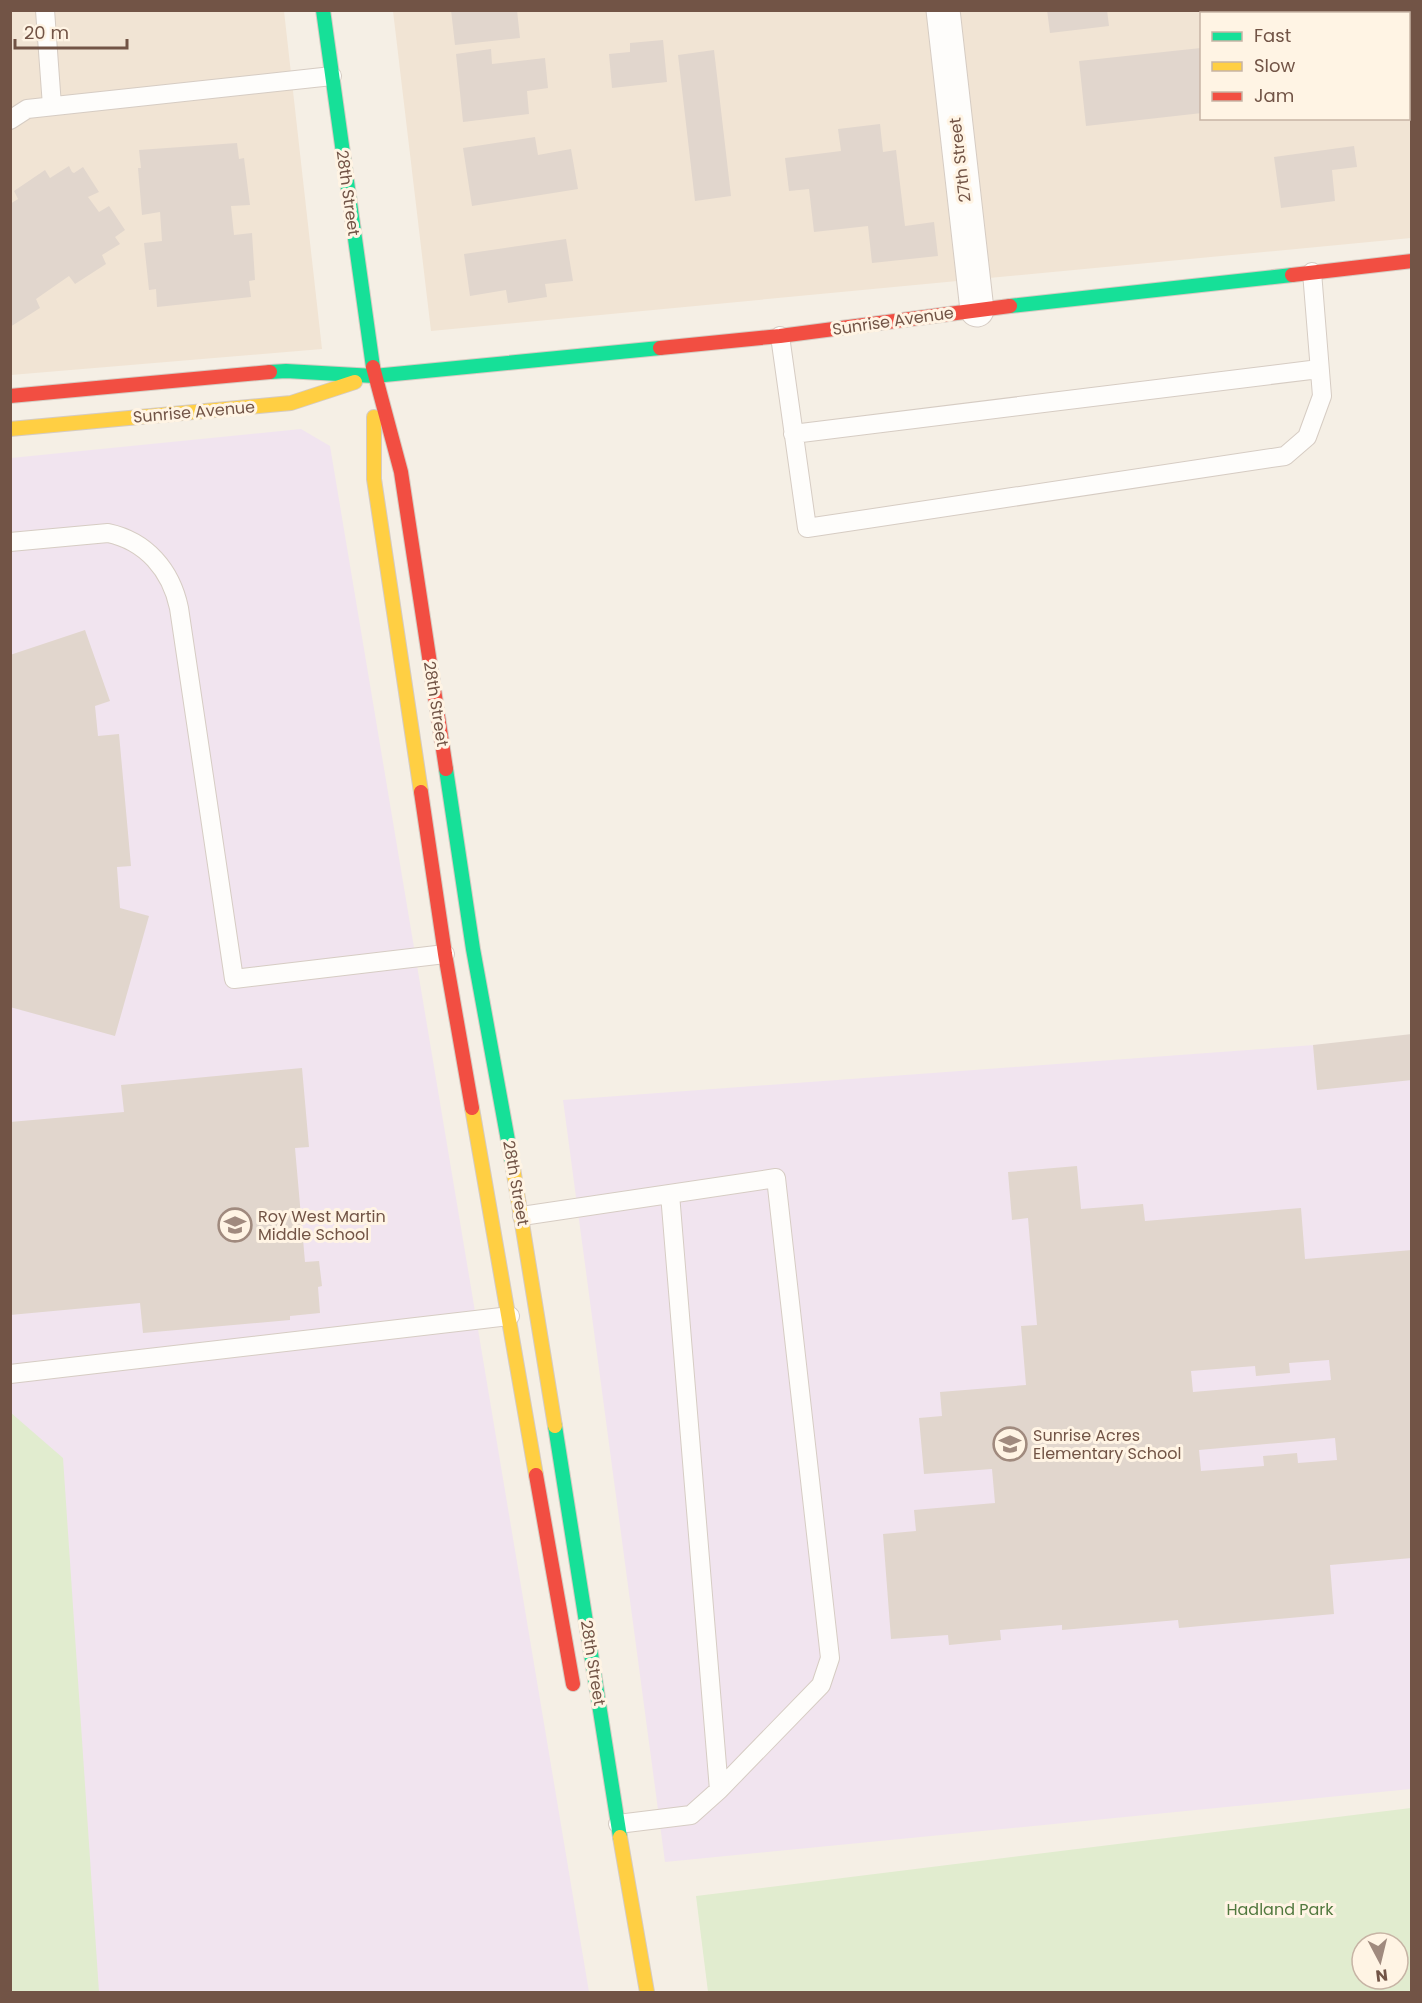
<svg xmlns="http://www.w3.org/2000/svg" width="1422" height="2003" font-family="Poppins,sans-serif">
<rect width="100%" height="100%" fill="#f5efe5"/>
<path fill="#f1e4d4" fill-rule="evenodd" d="M11,11H284L322,349L11,375Z
M393,11H1411V238L431,331ZM1202,14H1408V118H1202Z"/>
<path fill="#f1e4ef" d="M301,429L330,446L589,1992H11V458Z
M1411,1038V1789L665,1862L563,1100Z"/>
<path fill="#e1eccf" fill-rule="evenodd" d="M10,1412L63,1458L99,1992H11Z
M1411,1808V1992H708L696,1896ZM1362,1943H1398V1979H1362Z"/>
<path fill="#e1d6cd" fill-rule="evenodd" d="M451,10H517L520,38L455,45Z
M1047,10H1107L1109,26L1050,33Z
M1357,10H1412V33H1408V14H1357Z
M663,40L667,82L612,88L609,54L630,52V43Z
M1201,48L1202,113L1086,126L1079,61Z
M491,49L492,64L545,58L548,88L527,91L529,114L463,122L456,54Z
M714,50L731,196L695,201L678,55Z
M880,124L883,152L896,150L905,226L934,222L938,256L872,263L868,226L814,232L809,189L789,191L785,158L841,151L838,129Z
M535,137L538,155L571,149L578,189L472,206L463,148Z
M237,143L239,159L244,158L250,205L231,206L234,235L252,233L255,280L249,281L251,297L157,307L156,289L149,290L144,243L162,241L160,212L142,215L138,168H141L139,150Z
M1354,146L1357,167L1332,170L1335,201L1281,208L1274,157Z
M69,166L72,172L74,173L83,167L99,192L88,197L99,212L109,206L125,230L115,237L120,244L102,255L106,264L75,284L69,276L36,299L40,308L10,327V204L18,199L14,191L45,170L50,178Z
M566,239L573,281L545,284L547,297L508,303L506,290L470,296L464,254Z
M85,630L110,701L95,706L98,736L119,734L131,866L117,867L120,908L149,916L115,1036L10,1007V655Z
M1412,1034V1080L1317,1090L1313,1045Z
M302,1068L309,1147L295,1148L305,1262L319,1261L322,1286L318,1287L320,1313L290,1316V1320L143,1333L140,1303L10,1315V1122L124,1112L121,1085Z
M1077,1166L1081,1209L1143,1204L1145,1221L1301,1208L1305,1259L1412,1250V1558L1330,1565L1334,1614L1179,1628L1178,1620L1062,1630V1625L1000,1630L1001,1640L949,1645L948,1635L891,1639L883,1534L916,1531L914,1510L995,1503L992,1469L924,1474L919,1418L942,1416L940,1392L1026,1385L1021,1326L1037,1325L1028,1218L1012,1220L1008,1172ZM1329,1360L1331,1380L1193,1392L1191,1371L1255,1366L1256,1376L1290,1373L1289,1363ZM1335,1438L1337,1460L1298,1463L1297,1453L1263,1456L1264,1466L1201,1471L1199,1450Z"/>
<g fill="none" stroke-linecap="round" stroke-linejoin="round">
<defs>
<path id="lane" d="M45,10L52,106
M10,120L27,109L332,76
M780,336L807,528L1285,456L1307,437L1322,396L1312,272
M793,434L1319,369
M10,542L108,533C146,541 171,570 179,608L234,979L445,954
M670,1194L719,1790
M522,1216L776,1178L830,1658L821,1685L719,1790L691,1815L618,1824
M10,1374L510,1316"/>
<path id="street" d="M943,10L977,310"/>
<path id="fast" d="M323,10L373,367
M1010,306L1292,275
M270,372L286,371L374,376L660,348
M446,769L473,949L513,1168
M555,1426L620,1837"/>
<path id="slow" d="M374,417V479L421,792
M10,429L291,403L355,382
M472,1108L536,1475
M513,1168L555,1426
M620,1837L647,1992"/>
<path id="jam" d="M1292,275L1412,261
M660,348L780,336L1010,306
M373,367L401,472L446,769
M10,396L270,372
M421,792L445,954L472,1108
M536,1475L573,1684"/>
</defs>
<use href="#lane" stroke="#d6ccc3" stroke-width="20"/>
<use href="#street" stroke="#d6ccc3" stroke-width="35"/>
<use href="#fast" stroke="#d5cbc2" stroke-width="16"/>
<use href="#slow" stroke="#d5cbc2" stroke-width="16"/>
<use href="#jam" stroke="#d5cbc2" stroke-width="16"/>
<use href="#lane" stroke="#fefdfb" stroke-width="18"/>
<use href="#street" stroke="#fefdfb" stroke-width="33"/>
<use href="#fast" stroke="#16e098" stroke-width="14"/>
<use href="#slow" stroke="#ffcf43" stroke-width="14"/>
<use href="#jam" stroke="#f24e42" stroke-width="14"/>
</g>
<defs>
<symbol id="school-ring" viewBox="-11 -11 22 22"><circle r="9.5" fill="#fff4e4" stroke="#a08a7e" stroke-width="1.5"/><path d="M0-5L7-2L0 1L-7-2ZM-4 1L0 2.5L4 1V4Q0 6-4 4Z" fill="#a08a7e"/></symbol>
</defs>
<g fill-rule="evenodd">
<use href="#school-ring" x="216" y="1206" width="38" height="38"/>
<use href="#school-ring" x="991" y="1425" width="38" height="38"/>
</g>
<g text-anchor="middle" dominant-baseline="central" stroke-width="6" stroke-linejoin="round" paint-order="stroke">
<g font-size="16" fill="#725446" stroke="#fff4e4">
<text transform="translate(960 160) rotate(-97)">27th Street</text>
<text transform="translate(348 193) rotate(82)">28th Street</text>
<text transform="translate(893 321) rotate(-8)">Sunrise Avenue</text>
<text transform="translate(194 412) rotate(-5)">Sunrise Avenue</text>
<text transform="translate(436 704) rotate(81)">28th Street</text>
<text transform="translate(516 1183) rotate(80)">28th Street</text>
<text transform="translate(593 1663) rotate(81)">28th Street</text>
</g>
<g font-size="16" fill="#725446" stroke="#fff4e4" text-anchor="start">
<text x="258" y="1216">Roy West Martin<tspan x="258" dy="18">Middle School</tspan></text>
<text x="1033" y="1435">Sunrise Acres<tspan x="1033" dy="18">Elementary School</tspan></text>
</g>
<g font-size="16" fill="#51783e" stroke="#fff4e4">
<text x="1280" y="1909">Hadland Park</text>
</g>
</g>
<rect width="1422" height="2003" fill="none" stroke="#725446" stroke-width="24"/>
<rect x="1200" y="12" width="210" height="108" fill="#fff4e4" stroke="#c7b4a5" stroke-width="1.5"/>
<rect x="1212" y="32" width="30" height="9" fill="#16e098" stroke="#c7b4a5" stroke-width="1.5"/>
<text x="1254" y="42" font-size="18" fill="#725446">Fast</text>
<rect x="1212" y="62" width="30" height="9" fill="#ffcf43" stroke="#c7b4a5" stroke-width="1.5"/>
<text x="1254" y="72" font-size="18" fill="#725446">Slow</text>
<rect x="1212" y="92" width="30" height="9" fill="#f24e42" stroke="#c7b4a5" stroke-width="1.5"/>
<text x="1254" y="102" font-size="18" fill="#725446">Jam</text>
<g transform="translate(1380 1961) rotate(173)"><circle r="28" fill="#fff4e4" stroke="#c7b4a5" stroke-width="1.5"/>
<path d="M0-4.5L10 22L0 15L-10 22Z" fill="#a08a7e"/>
<text y="-9" font-size="16" font-weight="bold" text-anchor="middle" fill="#725446">N</text>
</g>
<path d="M15 39v9h112v-9" fill="none" stroke="#725446" stroke-width="3"/>
<text x="24" y="39" font-size="18" fill="#725446" stroke="#fff4e4" stroke-width="4.5" paint-order="stroke">20 m</text>
</svg>
